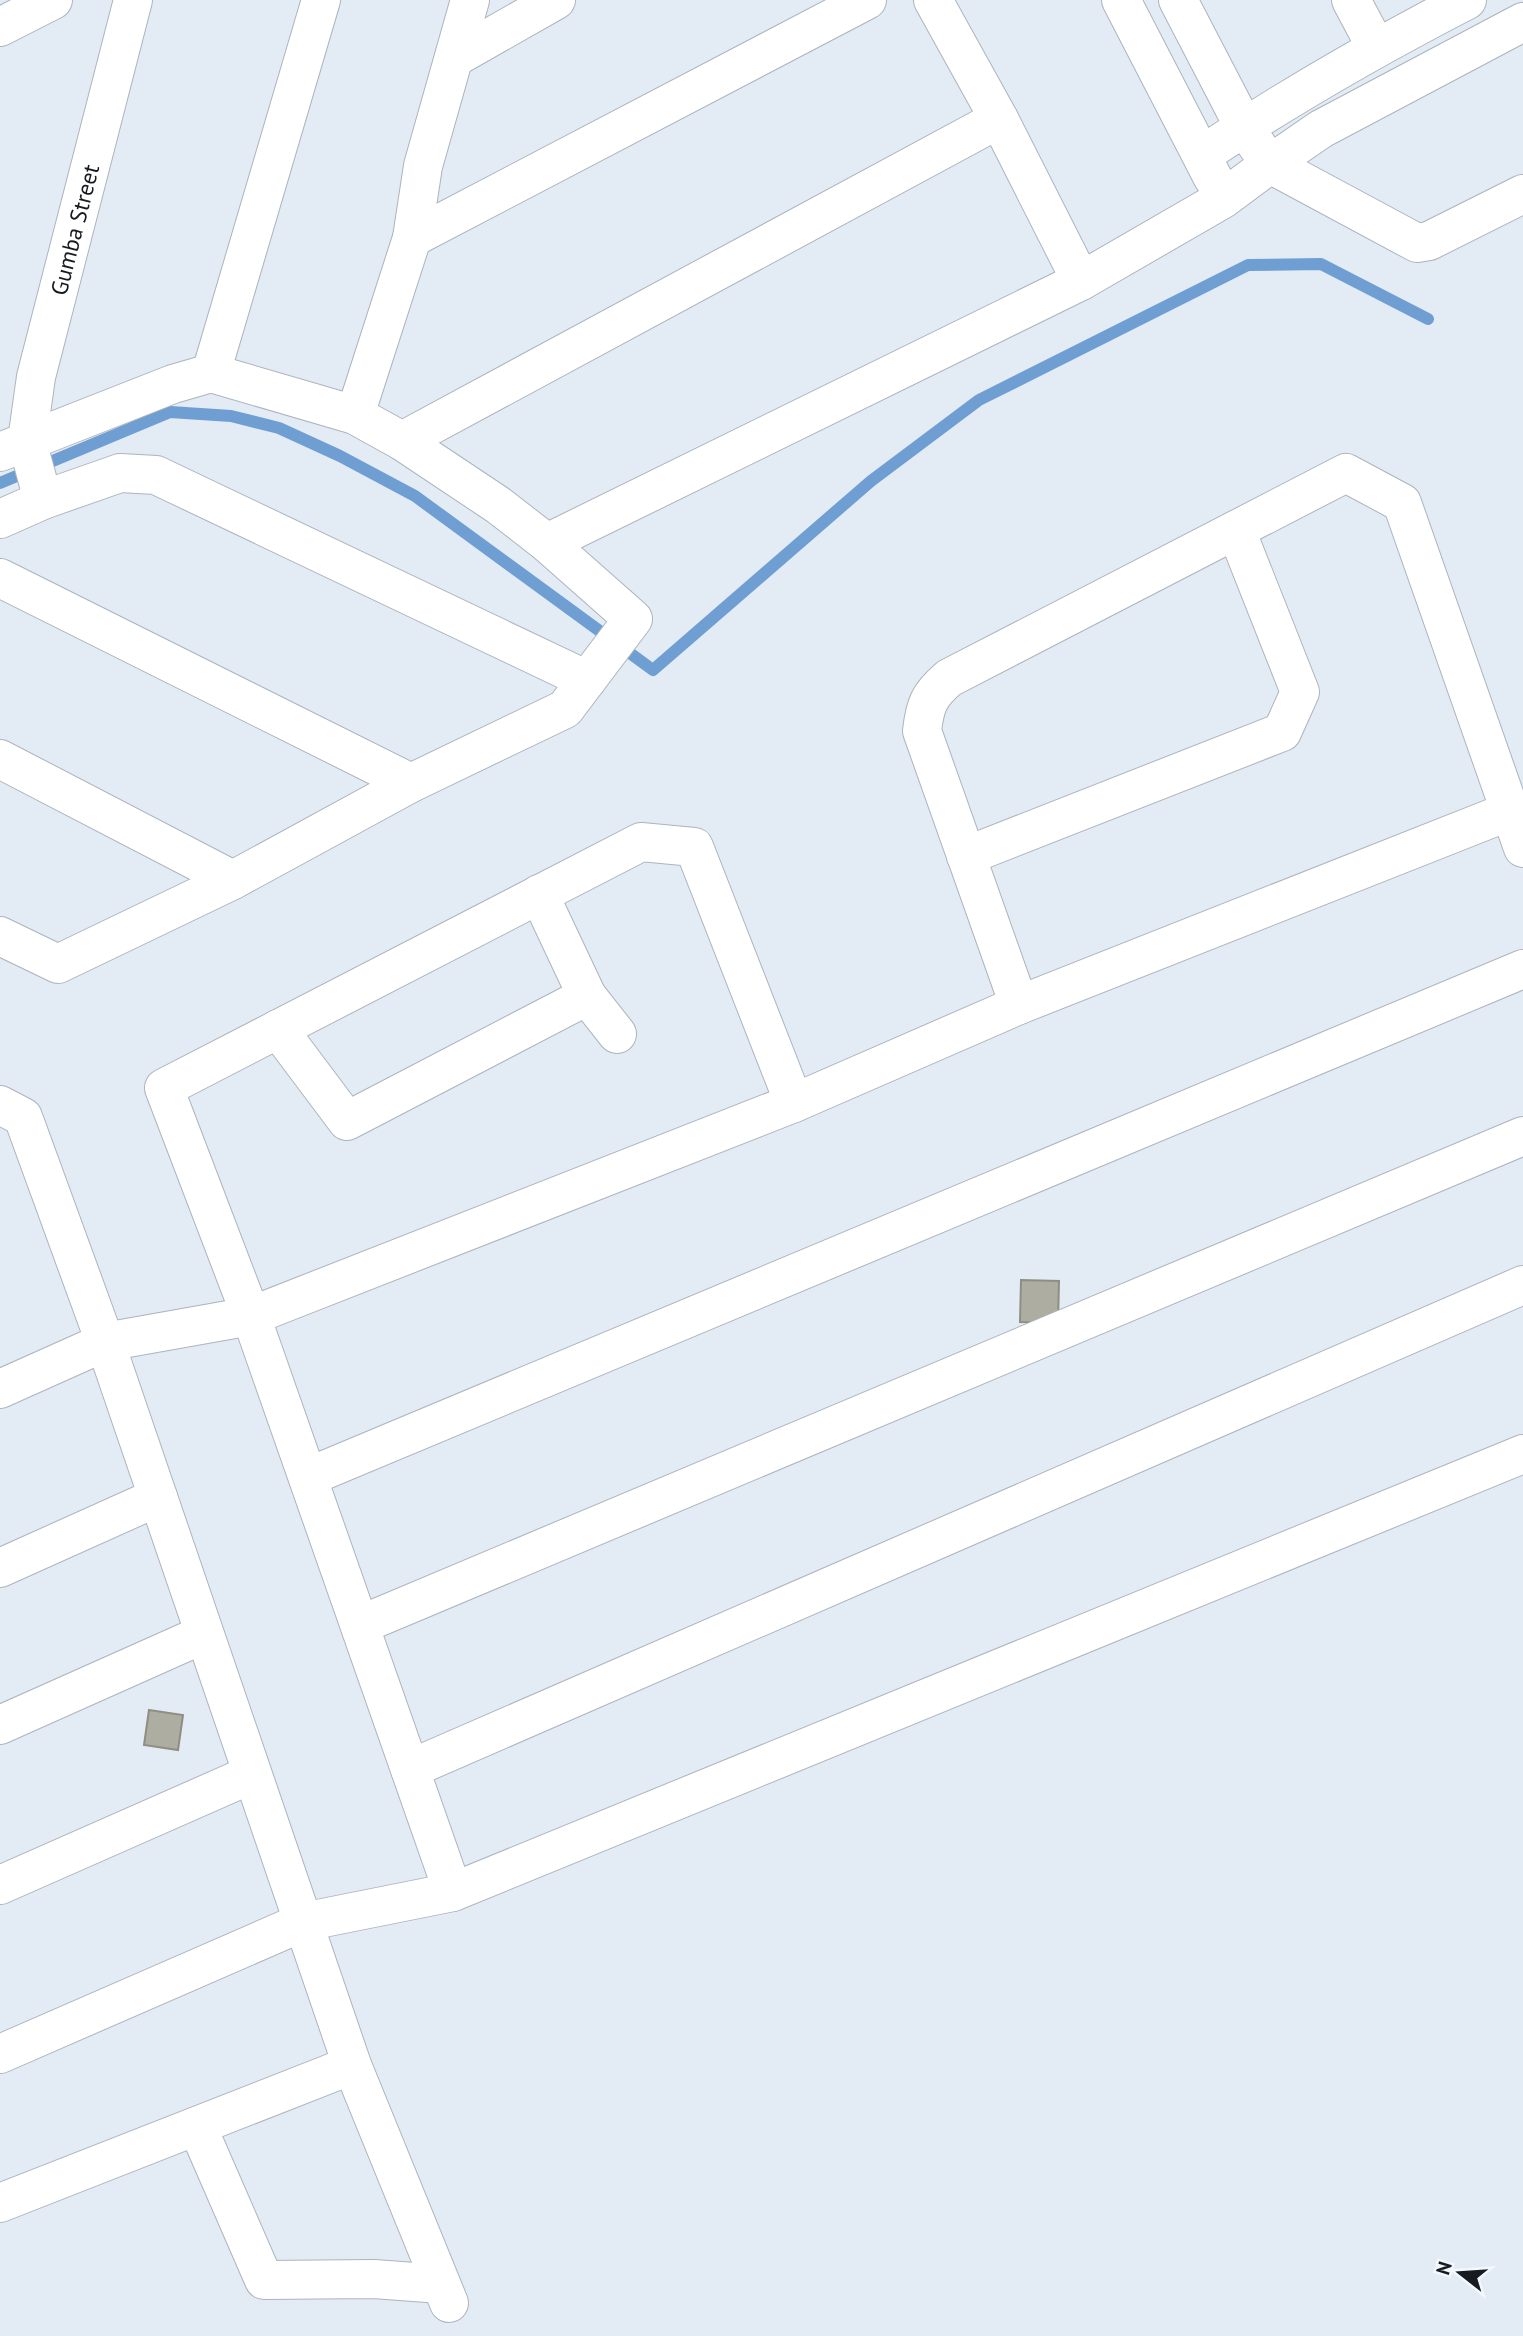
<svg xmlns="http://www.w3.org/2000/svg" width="1523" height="2336" font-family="'PT Sans',sans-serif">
<rect width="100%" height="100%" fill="#e3ebf5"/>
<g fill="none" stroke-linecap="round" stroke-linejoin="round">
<path stroke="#6f9ed2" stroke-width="12" d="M0,483L170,412L231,416L279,428L340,456L415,496L653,670L871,481L979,400L1248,265L1321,264L1428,319"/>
</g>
<path fill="#adada1" stroke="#8e8e83" stroke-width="2" d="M1021,1280L1059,1281L1058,1323L1020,1322Z
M149,1710L183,1715L178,1750L144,1745Z"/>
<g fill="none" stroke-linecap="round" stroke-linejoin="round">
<defs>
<g id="street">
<path d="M470,0L423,166L412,238L867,0"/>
<path d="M1121,0L1213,178"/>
<path d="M1178,0L1244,127L1270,164L1321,129L1523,22"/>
<path d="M1351,0L1376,47"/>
<path d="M0,27L53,0"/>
<path d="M454,58L556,0"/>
<path d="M1202,155C1287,98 1376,47 1467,0"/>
<path d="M1081,281L1223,199L1270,164L1417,243L1429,241L1523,194"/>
<path d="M211,373L321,0"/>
<path d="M355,415L412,238"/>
<path d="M402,441L999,119"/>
<path d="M0,452L173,384L211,373L355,415L402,441L498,505L547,543L633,619L565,709L411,783L233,880L58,964L0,936"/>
<path id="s1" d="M43,500L27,441L36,377L133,0"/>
<path d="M0,519L43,500L120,473L156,475L587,680"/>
<path d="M547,543L1081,281L999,119L933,0"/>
<path d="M0,578L411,783"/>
<path d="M0,759L233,880"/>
<path d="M966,856L1282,732L1300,692L1236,530"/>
<path d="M539,894L587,996"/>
<path d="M1019,1005L1510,811"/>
<path d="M278,1029L347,1121L587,996L617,1034"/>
<path d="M794,1103L1019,1005L922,731C925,705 929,695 949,678L1346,473L1402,503L1523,848"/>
<path d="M0,1105L23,1117L105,1342L0,1389"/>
<path d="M308,1477L1523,969"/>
<path d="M0,1568L158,1497"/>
<path d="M360,1625L1523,1136"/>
<path d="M0,1725L204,1634"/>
<path d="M410,1769L1523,1285"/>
<path d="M0,1885L252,1774"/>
<path d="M453,1892L1523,1454"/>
<path d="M0,2054L303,1922L453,1892L251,1316L794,1103L694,847L641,842L164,1088L251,1316L105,1342L352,2065L449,2303"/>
<path d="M197,2126L264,2280L374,2279L441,2284"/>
<path d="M0,2203L352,2065"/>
</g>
</defs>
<use href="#street" stroke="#acb4be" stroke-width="40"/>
<use href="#street" stroke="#fff" stroke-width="38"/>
</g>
<g text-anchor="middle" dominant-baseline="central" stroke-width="6" stroke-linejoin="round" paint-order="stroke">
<g font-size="23" fill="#171a1e" stroke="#f3f8fe">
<text stroke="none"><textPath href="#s1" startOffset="278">Gumba Street</textPath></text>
</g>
</g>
<g transform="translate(1460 2273) rotate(287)" stroke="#f3f8fe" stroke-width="5" paint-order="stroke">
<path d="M0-5L12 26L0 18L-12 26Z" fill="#171a1e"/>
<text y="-10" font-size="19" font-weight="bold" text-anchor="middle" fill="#171a1e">N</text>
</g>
</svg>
